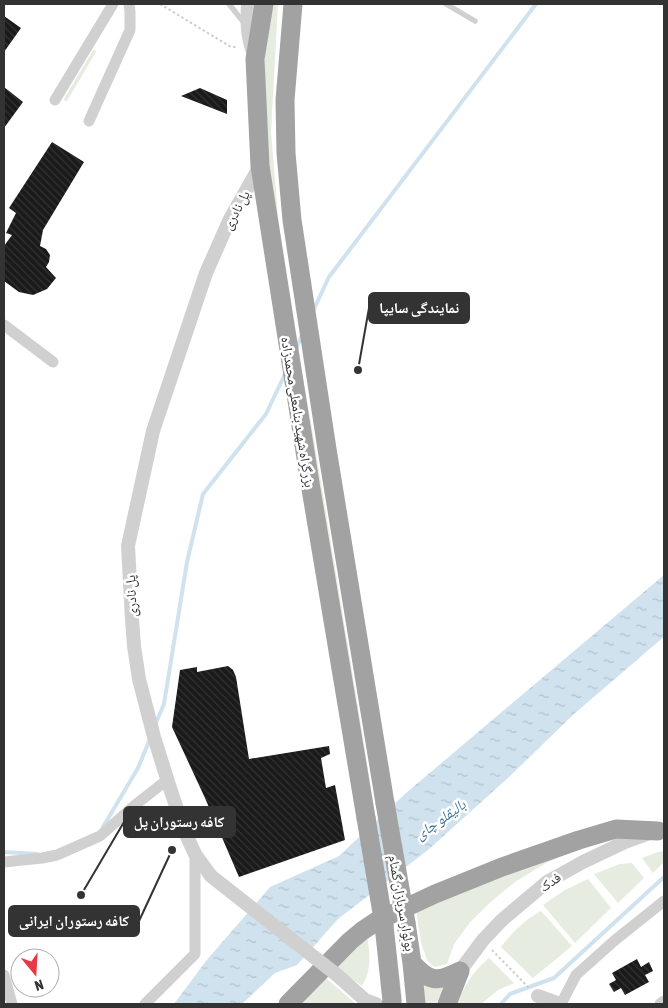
<svg xmlns="http://www.w3.org/2000/svg" width="668" height="1008" font-family="'Asap Condensed','Noto Naskh Arabic',sans-serif">
<defs>
<pattern id="water-ripples" width="26" height="14" patternUnits="userSpaceOnUse" patternTransform="scale(1.25)"><rect width="26" height="14" fill="#cfe2ee"/><path d="M2 4q2-2 4 0t4 0M15 11q2-2 4 0t4 0" fill="none" stroke="#b2c2cd"/></pattern>
<pattern id="building-back-hatch" width="6" height="6" patternUnits="userSpaceOnUse" patternTransform="scale(1.25)"><rect width="6" height="6" fill="#1a1a1a"/><path d="M-1 5l2 2M0 0l6 6M5-1l2 2" fill="none" stroke="#333"/></pattern>
</defs>
<rect width="100%" height="100%" fill="#fff"/>
<path fill="#e6ecdf" d="M271,4H278L271,132L278,216L292,318L313,434L365,750L397,957L402,997V1004H399L269,175L265,81V49Z
M93,50H95L96,52L67,101H65L64,99Z
M574,851L546,863L515,882L493,900L471,921L454,944L447,964L434,967L427,960L421,943L416,908Z
M664,851V862L653,873L642,858L658,852Z
M632,863L644,878L618,903L594,874L620,864Z
M588,879L611,908L575,943L543,905L565,890Z
M541,911L572,946L533,978L501,947C512,933 524,920 541,911Z
M367,936C370,953 372,970 362,986L335,967Z
M489,958L514,983L498,990L481,1004H457C466,983 472,973 489,958Z
M326,978L356,1004H300Z
M420,979L445,983L436,1004H422Z"/>
<path fill="url(#water-ripples)" d="M664,575V637L659,641L574,714L509,777L428,850L338,919L297,965L275,973L242,1004H174L206,961L270,887L339,856L406,793Z"/>
<g fill="none" stroke-linecap="round" stroke-linejoin="round">
<path stroke="#cfe2ee" stroke-width="4" d="M313,311L329,277L536,4
M296,349L302,335
M155,725L164,704L187,562L203,494L266,414L286,372
M103,827L138,768L150,739
M4,852L37,854
M501,1004L510,994L554,978L664,877"/>
</g>
<path fill="url(#building-back-hatch)" d="M4,16L21,28L4,52Z
M4,87L23,102L4,128Z
M200,88L227,100V114L181,96Z
M52,142L84,162L43,230L40,246L46,249L50,255L49,262L46,267L56,278L47,289L33,295L19,292L4,281V246L12,235L6,233L16,213L9,208Z
M228,666L233,670L236,677L249,759L329,746L330,754L321,758L326,788L335,785L345,840L239,877L205,798L172,727L180,670L197,667V672Z
M637,959L641,967L649,962L653,971L645,975L649,982L625,995L621,988L614,992L609,984L616,980L612,973Z"/>
<g fill="none" stroke-linecap="round" stroke-linejoin="round">
<path stroke="#cdcdcd" stroke-width="2" stroke-dasharray="2.5 2.5" stroke-linecap="butt" d="M160,4L231,47H238
M492,950L529,988"/>
<path stroke="#d0d0d0" stroke-width="5.5" d="M229,4L245,24
M446,4L475,21"/>
<path stroke="#d0d0d0" stroke-width="11" d="M55,100L113,4
M89,121L130,30V12L129,4
M4,325L53,362
M4,862L42,858L57,855L100,836L135,805L167,780
M4,975L12,1004
M145,1004L195,954V854
M561,1004L576,975L614,941L664,901
M660,1004L664,1001"/>
<path stroke="#d0d0d0" stroke-width="14" d="M248,4C247,23 247,36 254,55
M211,876L195,854L184,830L169,785L154,737L139,679L134,646L132,619L128,546L153,431L206,273L229,221L260,166
M460,971L483,940L502,920L547,882L583,862L625,842L650,833
M337,975L365,1000L376,1004
M538,996L560,1004"/>
<path stroke="#a2a2a2" stroke-width="19" d="M264,4L255,59L260,166L310,483L366,818
M293,4L285,100L286,153L292,220L327,449L385,803
M406,923L412,963L416,1004
M384,925L392,1001L391,1004
M412,963C430,982 436,983 460,971
M288,1004L350,941L362,931L377,921L435,894L502,867L579,840L616,829L658,831
M447,1004L460,971"/>
<path stroke="#d0d0d0" stroke-width="14" d="M211,876L337,975"/>
<path stroke="#a2a2a2" stroke-width="19" d="M385,803L406,923
M366,818L384,925"/>
</g>
<g text-anchor="middle" dominant-baseline="central" stroke-width="5" stroke-linejoin="round" paint-order="stroke">
<g font-size="14" fill="#333" stroke="#fff">
<text transform="translate(236 210) rotate(-62)">پل نادری</text>
<text transform="translate(298 412) rotate(81)">بزرگراه شهید بنامعلی محمدزاده</text>
<text transform="translate(131 596) rotate(-93)">پل نادری</text>
<text transform="translate(550 882) rotate(-34)">فدک</text>
<text transform="translate(402 903) rotate(80)">بولوار سربازان گمنام</text>
</g>
<g font-size="15" font-style="italic" fill="#3f7597" stroke="#fff">
<text transform="translate(440 819) rotate(-35)">بالیقلو چای</text>
</g>
</g>
<path fill="none" stroke="#333" stroke-width="2" d="M358 370L369 308M81 895L124 822M172 850L139 921"/>
<g fill="#333" stroke="#fff" stroke-width="2">
<circle cx="358" cy="370" r="5"/>
<circle cx="81" cy="895" r="5"/>
<circle cx="172" cy="850" r="5"/>
</g>
<g fill="#333" stroke="#333" stroke-width="2">
<rect x="369" y="293" width="100" height="30" rx="5"/>
<rect x="124" y="807" width="111" height="30" rx="5"/>
<rect x="9" y="906" width="130" height="30" rx="5"/>
</g>
<g font-size="15" text-anchor="middle" font-weight="bold" fill="#fff">
<text x="419" y="313">نمایندگی سایپا</text>
<text x="179" y="827">کافه رستوران پل</text>
<text x="74" y="926">کافه رستوران ایرانی</text>
</g>
<rect width="668" height="1008" fill="none" stroke="#333333" stroke-width="10"/>
<g transform="translate(35 973) rotate(162)"><circle r="24" fill="#ffffff" stroke="#adadad"/>
<path d="M0-4L9 19L0 12L-9 19Z" fill="#e63946"/>
<text y="-8" font-size="14" font-weight="bold" text-anchor="middle" fill="#333333">N</text>
</g>
</svg>
